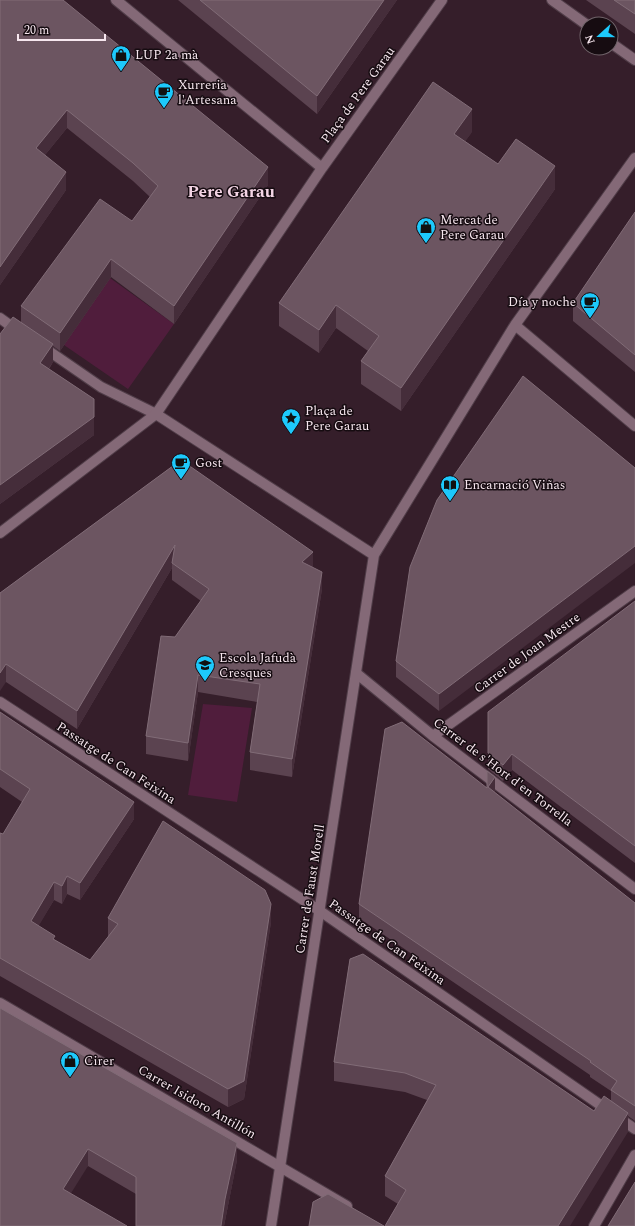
<svg xmlns="http://www.w3.org/2000/svg" width="635" height="1226" font-family="Spectral,serif">
<rect width="100%" height="100%" fill="#351e2a"/>
<path fill="#501d3c" d="M110,278L174,324L128,389L64,345Z
M203,704L252,708L237,802L188,795Z"/>
<g fill="none" stroke-linecap="round" stroke-linejoin="round">
<defs>
<path id="minor" d="M0,318L18,331
M43,347L101,387L156,414
M356,673L433,736L635,889
M0,702L320,911L635,1129
M433,736L635,591
M0,1003L347,1206
M594,1226L635,1155"/>
<path id="tertiary" d="M116,0L322,168
M442,0L322,168L156,414L374,555L515,325L635,158
M552,0L587,25
M611,43L635,60
M515,325L635,426
M0,533L156,414
M271,1226L374,555"/>
</defs>
<use href="#minor" stroke="#503d48" stroke-width="12"/>
<use href="#tertiary" stroke="#503d48" stroke-width="12"/>
<use href="#minor" stroke="#846977" stroke-width="10"/>
<use href="#tertiary" stroke="#846977" stroke-width="10"/>
</g>
<path fill="#5b4350" d="M0,0L268,185L174,324L111,277L60,351L53,346V362L49,369L94,417V435L0,504V334L21,322V306L132,221L150,197L133,181L67,128L45,155L66,190L0,285Z
M178,0H397L317,114Z
M586,0H635V34Z
M472,132L465,141L498,164L555,189L401,411L361,384V361L368,351L336,328L319,353L279,326V303Z
M635,212V372L573,321V303Z
M523,376L439,711L396,677V661Z
M181,460L313,568L322,589L292,777L250,770V752L257,702L198,692L188,761L146,754V736L175,637L201,601L172,580V568L77,729L6,682L0,593Z
M635,601V863L512,770L503,781L488,769V753Z
M0,712L134,819L80,900L67,894L62,904L54,900L38,926L55,940L90,960L108,937V918L271,922L244,1099L228,1107L0,976V833L3,834L22,802L0,787Z
M487,788L495,791V793L635,903V1121L628,1116V1132L398,1204L385,1196V1176L427,1100L405,1092L334,1081V1062L350,959L594,1111L611,1101V1091L590,1077V1075L359,918V904Z
M0,1008L237,1160L224,1226H136V1194L88,1166L0,1226Z"/>
<path fill="#452d3a" d="M384,0H397L317,114V96Z
M472,109V132L454,157V134Z
M67,110V128L36,166V148Z
M555,166V189L401,411V388Z
M268,167V185L174,324V306Z
M66,172V190L0,285V267Z
M111,259V277L60,351V333Z
M336,305V328L319,353V330Z
M53,344V362L40,381V363Z
M94,399V435L0,504V485Z
M175,545L172,563V568L77,729V711Z
M635,546V563L439,711V694Z
M313,552V569L302,562Z
M322,572V589L292,777V759Z
M6,664V682L0,691V673Z
M198,675V692L188,761V743Z
M512,754V770L503,781V765Z
M495,777V791L488,802V787Z
M134,802V819L80,900V883Z
M67,876V894L62,904V886Z
M54,882V900L31,939V921Z
M271,904V922L244,1099L228,1107V1089Z
M628,1113V1132L570,1226H558Z
M237,1143V1160L224,1226H221L225,1199Z
M88,1149V1166L63,1206V1189Z"/>
<path fill="#6c5561" stroke="#816c77" d="M0,0H63L268,167L174,306L111,259L60,333L21,306L100,199L132,221L158,186L133,163L67,110L36,148L66,172L0,267Z
M200,0H384L317,96Z
M614,0H635V14Z
M433,82L472,109L454,134L498,164L516,139L555,166L401,388L361,361L379,336L336,305L319,330L279,303Z
M635,212V355L573,303Z
M13,317L53,344L40,363L94,399V417L0,485V334Z
M523,376L635,468V546L439,694L396,661L410,567L437,500Z
M181,460L313,552L302,562L322,572L292,759L250,752L260,684L198,675L188,743L146,736L161,636L175,637L209,589L172,563L175,545L77,711L6,664L0,673V593Z
M635,601V846L512,754L503,765L488,753V712Z
M0,712L134,802L80,883L67,876L62,886L54,882L31,921L55,936L53,939L90,960L118,924L108,918L163,821L265,890L271,904L244,1081L228,1089L0,958V833L3,834L30,789L0,769Z
M402,722L487,788V771L495,777L488,787L635,903V1106L611,1090L617,1081L590,1062L591,1061L359,904L385,729Z
M363,954L594,1111L604,1096L628,1113L558,1226H385L406,1190L385,1176L436,1085L405,1073L334,1062L350,959Z
M0,1008L237,1143L225,1199L221,1226H136V1177L88,1149L63,1189L127,1226H0Z
M635,1182V1226H608Z
M328,1194L384,1226H309L313,1202Z"/>
<defs>
<symbol id="shop-pin" viewBox="-11 -11 22 30"><path d="M0 17L-7.5 6A9.5 9.5 0 1 1 7.5 6Z" fill="#1dc9fc" stroke="#160c11"/><path d="M-5-2.5h2.3a2.7 3.5 0 0 1 5.4 0H5L5.5 6h-11ZM-1.5-2.5h3a1.5 2.3 0 0 0-3 0Z" fill="#111"/></symbol>
<symbol id="cafe-pin" viewBox="-11 -11 22 30"><path d="M0 17L-7.5 6A9.5 9.5 0 1 1 7.5 6Z" fill="#1dc9fc" stroke="#160c11"/><path d="M-5.5-4.5H6V0H3Q3 3.5 0 3.5H-2.5Q-5.5 3.5-5.5 0ZM3-3.2v2h1.7v-2ZM-6 4.5H4V6H-6Z" fill="#111"/></symbol>
<symbol id="sight-pin" viewBox="-11 -11 22 30"><path d="M0 17L-7.5 6A9.5 9.5 0 1 1 7.5 6Z" fill="#1dc9fc" stroke="#160c11"/><path d="M0-6L1.8-2.2L6-1.7L2.9 1.2L3.7 5.4L0 3.3L-3.7 5.4L-2.9 1.2L-6-1.7L-1.8-2.2Z" fill="#111"/></symbol>
<symbol id="library-pin" viewBox="-11 -11 22 30"><path d="M0 17L-7.5 6A9.5 9.5 0 1 1 7.5 6Z" fill="#1dc9fc" stroke="#160c11"/><path d="M-6-4Q-3-5.5-.7-3.5V5Q-3 3-6 4ZM6-4Q3-5.5 .7-3.5V5Q3 3 6 4Z" fill="#111"/></symbol>
<symbol id="school-pin" viewBox="-11 -11 22 30"><path d="M0 17L-7.5 6A9.5 9.5 0 1 1 7.5 6Z" fill="#1dc9fc" stroke="#160c11"/><path d="M0-5L7-2L0 1L-7-2ZM-4 1L0 2.5L4 1V4Q0 6-4 4Z" fill="#111"/></symbol>
</defs>
<g fill-rule="evenodd">
<use href="#shop-pin" x="110" y="44" width="22" height="30"/>
<use href="#cafe-pin" x="153" y="81" width="22" height="30"/>
<use href="#shop-pin" x="415" y="216" width="22" height="30"/>
<use href="#cafe-pin" x="579" y="291" width="22" height="30"/>
<use href="#sight-pin" x="280" y="407" width="22" height="30"/>
<use href="#cafe-pin" x="170" y="452" width="22" height="30"/>
<use href="#library-pin" x="439" y="474" width="22" height="30"/>
<use href="#school-pin" x="194" y="654" width="22" height="30"/>
<use href="#shop-pin" x="59" y="1050" width="22" height="30"/>
</g>
<g text-anchor="middle" dominant-baseline="central" stroke-width="3" stroke-linejoin="round" paint-order="stroke">
<g font-size="13" fill="#f7e7ef" stroke="#160c11" text-anchor="start">
<text x="135" y="55">LUP 2a mà</text>
<text x="178" y="85">Xurreria<tspan x="178" dy="15">l'Artesana</tspan></text>
<text x="440" y="220">Mercat de<tspan x="440" dy="15">Pere Garau</tspan></text>
<text x="576" y="302" text-anchor="end">Día y noche</text>
<text x="305" y="411">Plaça de<tspan x="305" dy="15">Pere Garau</tspan></text>
<text x="195" y="463">Gost</text>
<text x="464" y="485">Encarnació Viñas</text>
<text x="219" y="658">Escola Jafudà<tspan x="219" dy="15">Cresques</tspan></text>
<text x="84" y="1061">Cirer</text>
</g>
<g font-size="13" fill="#f7e7ef" stroke="#160c11">
<text transform="translate(358 95) rotate(-54)">Plaça de Pere Garau</text>
<text transform="translate(527 653) rotate(-36)">Carrer de Joan Mestre</text>
<text transform="translate(116 763) rotate(33)">Passatge de Can Feixina</text>
<text transform="translate(503 772) rotate(37)">Carrer de s'Hort d'en Torrella</text>
<text transform="translate(310 889) rotate(-81)">Carrer de Faust Morell</text>
<text transform="translate(387 942) rotate(35)">Passatge de Can Feixina</text>
<text transform="translate(197 1102) rotate(30)">Carrer Isidoro Antillón</text>
</g>
<g font-size="17" font-weight="bold" fill="#f3d4e4" stroke="#160c11">
<text x="231" y="192">Pere Garau</text>
</g>
</g>
<g transform="translate(599 36) rotate(249)"><circle r="19" fill="#160c11" stroke="#70646a"/>
<path d="M0-3L7 15L0 10L-7 15Z" fill="#1dc9fc"/>
<text y="-6" font-size="11" font-weight="bold" text-anchor="middle" fill="#f7e7ef">N</text>
</g>
<path d="M18 34v6h87v-6" fill="none" stroke="#f7e7ef" stroke-width="2"/>
<text x="24" y="34" font-size="12" fill="#f7e7ef" stroke="#160c11" stroke-width="3" paint-order="stroke">20 m</text>
</svg>
